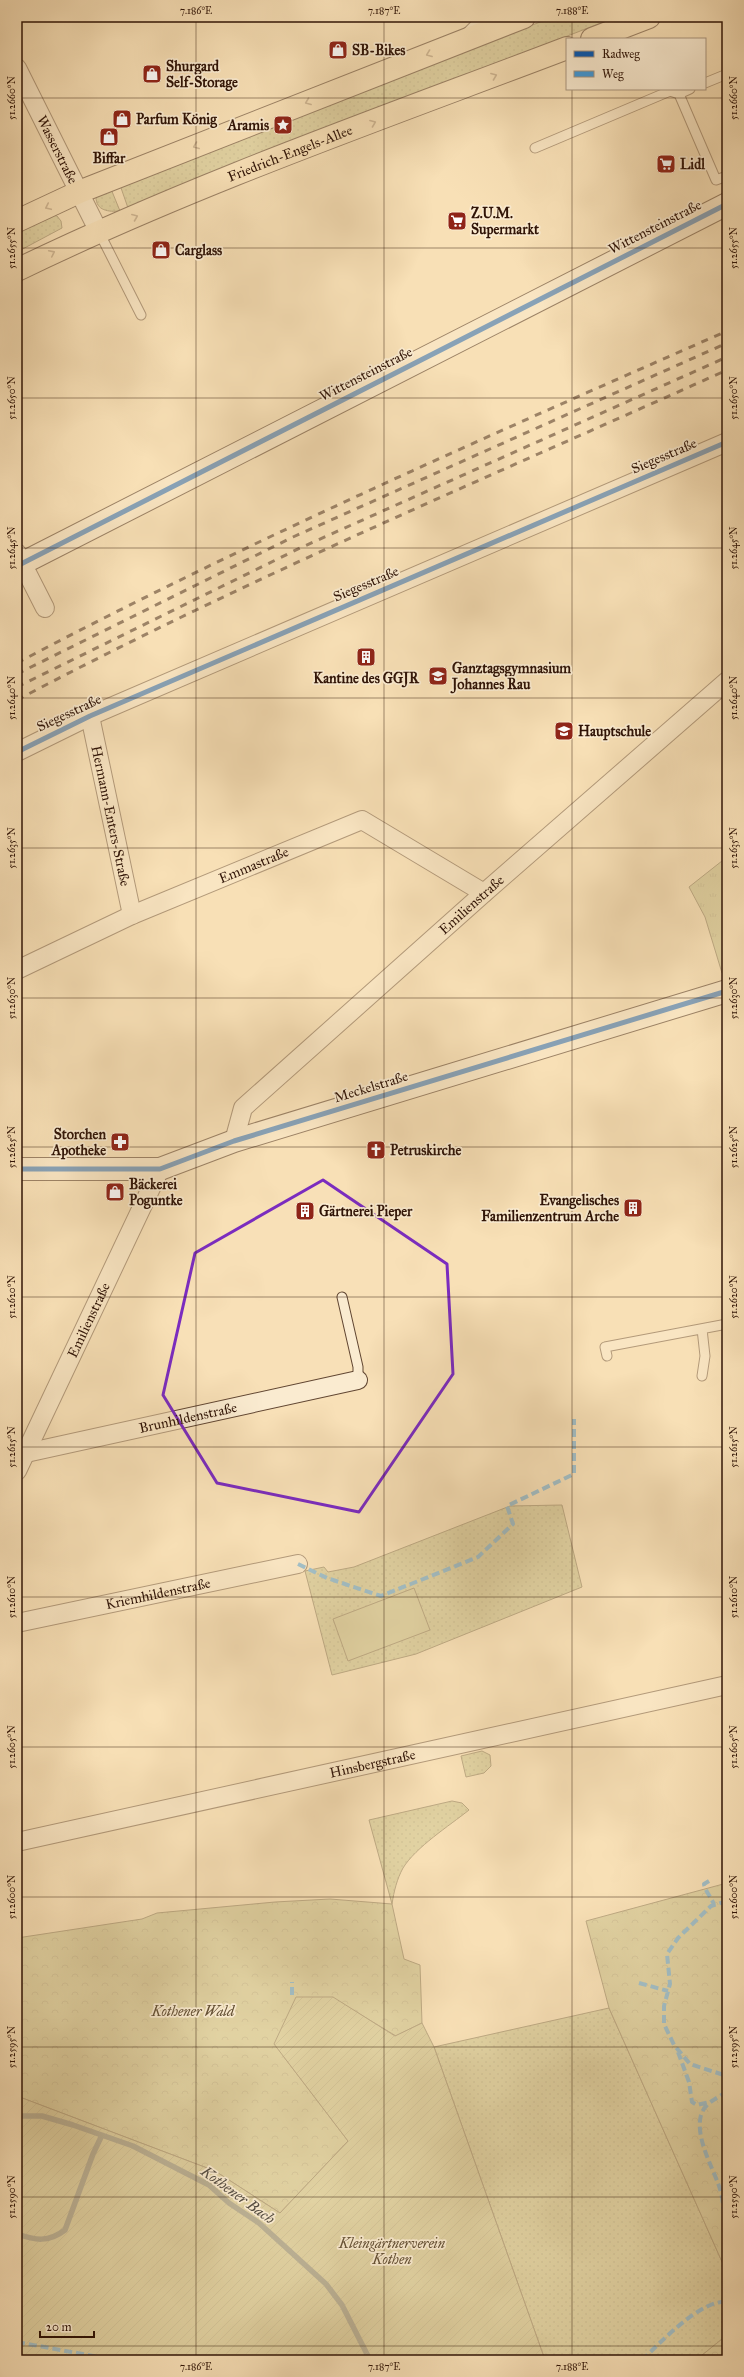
<svg xmlns="http://www.w3.org/2000/svg" width="744" height="2377" font-family="'IM FELL Great Primer',serif">
<defs>
<pattern id="grass-dots" width="8" height="8" patternUnits="userSpaceOnUse"><rect width="8" height="8" fill="#c5c089"/><path d="M2 2h.1M6 6h.1" fill="none" stroke="#aaa475" stroke-width="1.8" stroke-linecap="round"/></pattern>
<pattern id="forest-crowns" width="20" height="18" patternUnits="userSpaceOnUse"><rect width="20" height="18" fill="#c5c089"/><path d="M2 6a3 3 0 1 1 6 0M12 15a3 3 0 1 1 6 0" fill="none" stroke="#aaa475"/></pattern>
<pattern id="park-tufts" width="24" height="20" patternUnits="userSpaceOnUse"><rect width="24" height="20" fill="#c5c089"/><path d="M3 7l-1-3M5 7V3M7 7l1-3M15 17l-1-3M17 17v-4M19 17l1-3" fill="none" stroke="#aaa475"/></pattern>
<pattern id="garden-furrows" width="10" height="10" patternUnits="userSpaceOnUse"><rect width="10" height="10" fill="#c5c089"/><path d="M-1 1l2-2M0 10L10 0M9 11l2-2" fill="none" stroke="#aaa475"/></pattern>
</defs>
<rect width="100%" height="100%" fill="#f8e0b7"/>
<filter id="stains"><feTurbulence type="fractalNoise" baseFrequency=".005" numOctaves="4"/><feColorMatrix values="0 0 0 0 .2 0 0 0 0 .09 0 0 0 0 .02 0 0 0 .5 -.17"/></filter>
<radialGradient id="worn" r=".72"><stop offset=".6" stop-color="#630" stop-opacity="0"/><stop offset="1" stop-color="#630" stop-opacity=".3"/></radialGradient>
<path fill="url(#grass-dots)" stroke="#7a6a48" d="M553,17H616L128,208L120,185Z
M111,189L120,211C109,212 96,211 96,197Z
M52,215L57,216L61,221L62,228L17,252V232Z
M562,1505L582,1587L416,1654L332,1675L305,1571L324,1567L328,1572L354,1567L510,1506Z
M482,1751L490,1755L491,1766L484,1773L466,1777L461,1756Z
M452,1801L462,1803L469,1810C449,1826 416,1847 403,1868C397,1879 394,1891 392,1904L369,1820Z
M609,2008L727,2273V2335L696,2360H545L434,2047Z"/>
<path fill="url(#forest-crowns)" stroke="#7a6a48" d="M727,1883V2273L609,2008L586,1921Z
M330,1899L392,1904L404,1959L420,1965L422,2023L396,2036L338,2001L284,2057L348,2141L280,2213L215,2171L17,2096V1938L142,1919L157,1913L275,1902Z
M727,2335V2360H696Z"/>
<path fill="url(#park-tufts)" stroke="#7a6a48" d="M727,857V972L722,973L705,917L689,887Z"/>
<path fill="url(#garden-furrows)" stroke="#7a6a48" d="M296,1997H333L395,2036L422,2023L434,2047L545,2360H17V2096L215,2171L280,2213L348,2141L274,2044Z"/>
<path fill="#c5c089" stroke="#7a6a48" d="M414,1588L430,1630L348,1661L333,1619Z"/>
<g fill="none" stroke-linecap="round" stroke-linejoin="round">
<path stroke="#72786e" stroke-width="5.5" d="M17,2116H42L73,2125L133,2146L209,2185L229,2203L259,2223L326,2284L342,2305L370,2360
M17,2234C35,2240 48,2243 65,2230L93,2154L102,2135"/>
<defs>
<path id="lane" d="M705,83L727,74
M690,89L679,94L716,180L727,176
M535,148L670,91L679,94
M99,232L141,315
M342,1297L358,1367V1380
M607,1356L605,1347L727,1324
M702,1376L705,1356L702,1329"/>
<g id="street">
<path d="M467,39L489,17"/>
<path id="s1" d="M17,68L99,232"/>
<path d="M17,553L45,608"/>
<path id="s2" d="M90,716L132,915"/>
<path d="M17,752L90,716L727,442"/>
<path id="s3" d="M17,970L132,915L362,820L484,893"/>
<path id="s4" d="M234,1141L243,1108L484,893L727,681"/>
<path id="s5" d="M17,1455L358,1380"/>
<path id="s6" d="M17,1471L160,1169"/>
<path id="s7" d="M17,1623L298,1564"/>
<path id="s8" d="M17,1842L727,1685"/>
</g>
<path id="secondary" d="M17,566L727,204
M17,1169H160L234,1141L727,991"/>
<g id="primary">
<path d="M592,39L649,17"/>
<path d="M17,221L79,192L524,17"/>
<path id="s9" d="M17,270C194,184 383,118 567,48"/>
</g>
</defs>
<use href="#lane" stroke="#614632" stroke-width="11"/>
<use href="#street" stroke="#614632" stroke-width="20"/>
<use href="#secondary" stroke="#2f1306" stroke-width="24"/>
<use href="#primary" stroke="#2f1306" stroke-width="24"/>
<use href="#lane" stroke="#faebd0" stroke-width="9"/>
<use href="#street" stroke="#faebd0" stroke-width="18"/>
<use href="#secondary" stroke="#faebd0" stroke-width="22"/>
<use href="#primary" stroke="#f8e0b7" stroke-width="22"/>
<path stroke="#2f1306" stroke-width="3" stroke-dasharray="7 7" stroke-linecap="butt" d="M17,663C248,541 488,436 727,331
M17,674L293,537L727,343
M17,687L300,548L727,357
M17,700C248,578 489,477 727,370"/>
<path stroke="#3d9add" stroke-width="4" stroke-dasharray="8 4" stroke-linecap="butt" d="M298,1564L327,1578L381,1596L478,1557L513,1524L507,1506L574,1474V1419
M709,1881L704,1884C705,1891 712,1898 714,1905
M727,1901L711,1906L678,1938L667,1954L670,1984L664,2006V2024L674,2045L690,2064L727,2076
M639,1983L668,1991
M292,1995V1982
M678,2052L689,2082L692,2102L697,2105L709,2102
M727,2091C717,2099 705,2102 701,2115C695,2137 712,2166 719,2186C725,2203 724,2226 727,2244
M17,2342L115,2360
M642,2360C660,2343 701,2299 727,2302"/>
<defs>
<path id="cycleway" d="M17,566L727,204
M17,752L90,716L727,442
M17,1169H160L234,1141L727,991"/>
</defs>
<use href="#cycleway" stroke="#faebd0" stroke-width="8"/>
<use href="#cycleway" stroke="#0057b8" stroke-width="5"/>
</g>
<defs><path id="oneway-chevron" d="M-2-3.5L2.5 0L-2 3.5" fill="none" stroke-width="1.6" stroke-linecap="round" stroke-linejoin="round"/></defs>
<g stroke="#9e8467">
<use href="#oneway-chevron" transform="translate(429 54) rotate(159)"/>
<use href="#oneway-chevron" transform="translate(494 76) rotate(-21)"/>
<use href="#oneway-chevron" transform="translate(308 102) rotate(159)"/>
<use href="#oneway-chevron" transform="translate(373 123) rotate(-21)"/>
<use href="#oneway-chevron" transform="translate(196 146) rotate(158)"/>
<use href="#oneway-chevron" transform="translate(48 207) rotate(155)"/>
<use href="#oneway-chevron" transform="translate(135 217) rotate(-22)"/>
<use href="#oneway-chevron" transform="translate(52 253) rotate(-26)"/>
</g>
<path d="M0 0H744V2377H0ZM323,1180L447,1264L453,1374L359,1512L217,1483L163,1395L195,1253Z" fill="#f8e0b7" fill-opacity=".55" fill-rule="evenodd"/>
<path fill="none" stroke="#7b2cbf" stroke-width="3" stroke-linejoin="round" d="M323,1180L447,1264L453,1374L359,1512L217,1483L163,1395L195,1253Z"/>
<path fill="none" stroke="#2f1306" stroke-width="1" stroke-opacity="0.45" d="M196,17V2360M384,17V2360M572,17V39M572,89V2360M17,98H727M17,248H727M17,398H727M17,548H727M17,698H727M17,848H727M17,998H727M17,1147H727M17,1297H727M17,1447H727M17,1597H727M17,1747H727M17,1897H727M17,2047H727M17,2197H727M17,2346H727"/>
<defs>
<symbol id="shop-square" viewBox="-11 -11 22 22"><rect x="-9" y="-9" width="18" height="18" rx="4" fill="#8f2418" stroke="#faebd0"/><path d="M-5-2.5h2.3a2.7 3.5 0 0 1 5.4 0H5L5.5 6h-11ZM-1.5-2.5h3a1.5 2.3 0 0 0-3 0Z" fill="#fff"/></symbol>
<symbol id="sight-square" viewBox="-11 -11 22 22"><rect x="-9" y="-9" width="18" height="18" rx="4" fill="#8f2418" stroke="#faebd0"/><path d="M0-6L1.8-2.2L6-1.7L2.9 1.2L3.7 5.4L0 3.3L-3.7 5.4L-2.9 1.2L-6-1.7L-1.8-2.2Z" fill="#fff"/></symbol>
<symbol id="supermarket-square" viewBox="-11 -11 22 22"><rect x="-9" y="-9" width="18" height="18" rx="4" fill="#8f2418" stroke="#faebd0"/><path d="M-6-5.5h2.5l.6 2H6L4.5 2H-2.5L-4.4-4H-6ZM-1.5 3.2a1.3 1.3 0 1 0 .1 0ZM3 3.2a1.3 1.3 0 1 0 .1 0Z" fill="#fff"/></symbol>
<symbol id="building-square" viewBox="-11 -11 22 22"><rect x="-9" y="-9" width="18" height="18" rx="4" fill="#8f2418" stroke="#faebd0"/><path d="M-4-6H4V6H1V3H-1V6H-4ZM-2.5-4.3h1.7v1.8h-1.7ZM.8-4.3h1.7v1.8H.8ZM-2.5-1h1.7V.8h-1.7ZM.8-1h1.7V.8H.8Z" fill="#fff"/></symbol>
<symbol id="school-square" viewBox="-11 -11 22 22"><rect x="-9" y="-9" width="18" height="18" rx="4" fill="#8f2418" stroke="#faebd0"/><path d="M0-5L7-2L0 1L-7-2ZM-4 1L0 2.5L4 1V4Q0 6-4 4Z" fill="#fff"/></symbol>
<symbol id="pharmacy-square" viewBox="-11 -11 22 22"><rect x="-9" y="-9" width="18" height="18" rx="4" fill="#8f2418" stroke="#faebd0"/><path d="M-2-6h4v4h4v4h-4v4h-4v-4h-4v-4h4Z" fill="#fff"/></symbol>
<symbol id="church-square" viewBox="-11 -11 22 22"><rect x="-9" y="-9" width="18" height="18" rx="4" fill="#8f2418" stroke="#faebd0"/><path d="M-1.2-6h2.4v3.5h3.3v2.4h-3.3V6h-2.4V-.1h-3.3v-2.4h3.3Z" fill="#fff"/></symbol>
</defs>
<g fill-rule="evenodd">
<use href="#shop-square" x="327" y="39" width="22" height="22"/>
<use href="#shop-square" x="141" y="63" width="22" height="22"/>
<use href="#shop-square" x="111" y="108" width="22" height="22"/>
<use href="#sight-square" x="272" y="114" width="22" height="22"/>
<use href="#shop-square" x="98" y="126" width="22" height="22"/>
<use href="#supermarket-square" x="655" y="153" width="22" height="22"/>
<use href="#supermarket-square" x="446" y="210" width="22" height="22"/>
<use href="#shop-square" x="150" y="239" width="22" height="22"/>
<use href="#building-square" x="355" y="646" width="22" height="22"/>
<use href="#school-square" x="427" y="665" width="22" height="22"/>
<use href="#school-square" x="553" y="720" width="22" height="22"/>
<use href="#pharmacy-square" x="109" y="1131" width="22" height="22"/>
<use href="#church-square" x="365" y="1139" width="22" height="22"/>
<use href="#shop-square" x="104" y="1181" width="22" height="22"/>
<use href="#building-square" x="622" y="1197" width="22" height="22"/>
<use href="#building-square" x="294" y="1200" width="22" height="22"/>
</g>
<g text-anchor="middle" dominant-baseline="central" stroke-width="3.5" stroke-linejoin="round" paint-order="stroke">
<g font-size="14" font-weight="bold" fill="#2f1306" stroke="#faebd0" text-anchor="start">
<text x="352" y="50">SB-Bikes</text>
<text x="166" y="66">Shurgard<tspan x="166" dy="16">Self-Storage</tspan></text>
<text x="136" y="119">Parfum König</text>
<text x="269" y="125" text-anchor="end">Aramis</text>
<text x="109" y="158" text-anchor="middle">Biffar</text>
<text x="680" y="164">Lidl</text>
<text x="471" y="213">Z.U.M.<tspan x="471" dy="16">Supermarkt</tspan></text>
<text x="175" y="250">Carglass</text>
<text x="452" y="668">Ganztagsgymnasium<tspan x="452" dy="16">Johannes Rau</tspan></text>
<text x="366" y="678" text-anchor="middle">Kantine des GGJR</text>
<text x="578" y="731">Hauptschule</text>
<text x="106" y="1134" text-anchor="end">Storchen<tspan x="106" dy="16">Apotheke</tspan></text>
<text x="390" y="1150">Petruskirche</text>
<text x="129" y="1184">Bäckerei<tspan x="129" dy="16">Poguntke</tspan></text>
<text x="619" y="1200" text-anchor="end">Evangelisches<tspan x="619" dy="16">Familienzentrum Arche</tspan></text>
<text x="319" y="1211">Gärtnerei Pieper</text>
</g>
<g font-size="14" fill="#2f1306" stroke="#faebd0">
<text stroke="none"><textPath href="#s1" startOffset="91">Wasserstraße</textPath></text>
<text stroke="none"><textPath href="#s9" startOffset="297">Friedrich-Engels-Allee</textPath></text>
<text transform="translate(655 227) rotate(-27)">Wittensteinstraße</text>
<text transform="translate(366 374) rotate(-27)">Wittensteinstraße</text>
<text transform="translate(664 456) rotate(-23)">Siegesstraße</text>
<text transform="translate(366 584) rotate(-23)">Siegesstraße</text>
<text transform="translate(69 713) rotate(-25)">Siegesstraße</text>
<text stroke="none"><textPath href="#s2" startOffset="102">Hermann-Enters-Straße</textPath></text>
<text stroke="none"><textPath href="#s3" startOffset="259">Emmastraße</textPath></text>
<text stroke="none"><textPath href="#s4" startOffset="340">Emilienstraße</textPath></text>
<text transform="translate(371 1087) rotate(-17)">Meckelstraße</text>
<text stroke="none"><textPath href="#s6" startOffset="167">Emilienstraße</textPath></text>
<text stroke="none"><textPath href="#s5" startOffset="175">Brunhildenstraße</textPath></text>
<text stroke="none"><textPath href="#s7" startOffset="144">Kriemhildenstraße</textPath></text>
<text stroke="none"><textPath href="#s8" startOffset="364">Hinsbergstraße</textPath></text>
</g>
<g font-size="14" font-style="italic" fill="#645034" stroke="#faebd0">
<text x="193" y="2011">Kothener Wald</text>
<text x="392" y="2243">Kleingärtnerverein<tspan x="392" dy="16">Kothen</tspan></text>
</g>
<g font-size="15" font-style="italic" fill="#564e43" stroke="#faebd0">
<text transform="translate(238 2195) rotate(36)">Kothener Bach</text>
</g>
</g>
<rect width="744" height="2377" fill="none" stroke="#f8e0b7" stroke-width="44"/>
<rect x="566" y="38" width="140" height="52" fill="#faebd0" stroke="#a9957f"/>
<rect x="574" y="51" width="20" height="6" fill="#0057b8" stroke="#a9957f"/>
<text x="602" y="58" font-size="12" fill="#2f1306">Radweg</text>
<rect x="574" y="71" width="20" height="6" fill="#3d9add" stroke="#a9957f"/>
<text x="602" y="78" font-size="12" fill="#2f1306">Weg</text>
<path d="M40 2331v6h54v-6" fill="none" stroke="#2f1306" stroke-width="2"/>
<text x="46" y="2331" font-size="12" fill="#2f1306" stroke="#faebd0" stroke-width="3" paint-order="stroke">20 m</text>
<rect x="22" y="22" width="700" height="2333" fill="none" stroke="#2f1306" stroke-width="1.5"/>
<g font-size="10" text-anchor="middle" fill="#2f1306">
<text x="196" y="14">7.186°E</text>
<text x="384" y="14">7.187°E</text>
<text x="572" y="14">7.188°E</text>
<text transform="translate(11 98) rotate(-90)" y="4">51.2660°N</text>
<text transform="translate(733 98) rotate(-90)" y="4">51.2660°N</text>
<text transform="translate(11 248) rotate(-90)" y="4">51.2655°N</text>
<text transform="translate(733 248) rotate(-90)" y="4">51.2655°N</text>
<text transform="translate(11 398) rotate(-90)" y="4">51.2650°N</text>
<text transform="translate(733 398) rotate(-90)" y="4">51.2650°N</text>
<text transform="translate(11 548) rotate(-90)" y="4">51.2645°N</text>
<text transform="translate(733 548) rotate(-90)" y="4">51.2645°N</text>
<text transform="translate(11 698) rotate(-90)" y="4">51.2640°N</text>
<text transform="translate(733 698) rotate(-90)" y="4">51.2640°N</text>
<text transform="translate(11 848) rotate(-90)" y="4">51.2635°N</text>
<text transform="translate(733 848) rotate(-90)" y="4">51.2635°N</text>
<text transform="translate(11 998) rotate(-90)" y="4">51.2630°N</text>
<text transform="translate(733 998) rotate(-90)" y="4">51.2630°N</text>
<text transform="translate(11 1147) rotate(-90)" y="4">51.2625°N</text>
<text transform="translate(733 1147) rotate(-90)" y="4">51.2625°N</text>
<text transform="translate(11 1297) rotate(-90)" y="4">51.2620°N</text>
<text transform="translate(733 1297) rotate(-90)" y="4">51.2620°N</text>
<text transform="translate(11 1447) rotate(-90)" y="4">51.2615°N</text>
<text transform="translate(733 1447) rotate(-90)" y="4">51.2615°N</text>
<text transform="translate(11 1597) rotate(-90)" y="4">51.2610°N</text>
<text transform="translate(733 1597) rotate(-90)" y="4">51.2610°N</text>
<text transform="translate(11 1747) rotate(-90)" y="4">51.2605°N</text>
<text transform="translate(733 1747) rotate(-90)" y="4">51.2605°N</text>
<text transform="translate(11 1897) rotate(-90)" y="4">51.2600°N</text>
<text transform="translate(733 1897) rotate(-90)" y="4">51.2600°N</text>
<text transform="translate(11 2047) rotate(-90)" y="4">51.2595°N</text>
<text transform="translate(733 2047) rotate(-90)" y="4">51.2595°N</text>
<text transform="translate(11 2197) rotate(-90)" y="4">51.2590°N</text>
<text transform="translate(733 2197) rotate(-90)" y="4">51.2590°N</text>
<text x="196" y="2370">7.186°E</text>
<text x="384" y="2370">7.187°E</text>
<text x="572" y="2370">7.188°E</text>
</g>
<rect width="100%" height="100%" filter="url(#stains)"/>
<rect width="100%" height="100%" fill="url(#worn)"/>
</svg>
